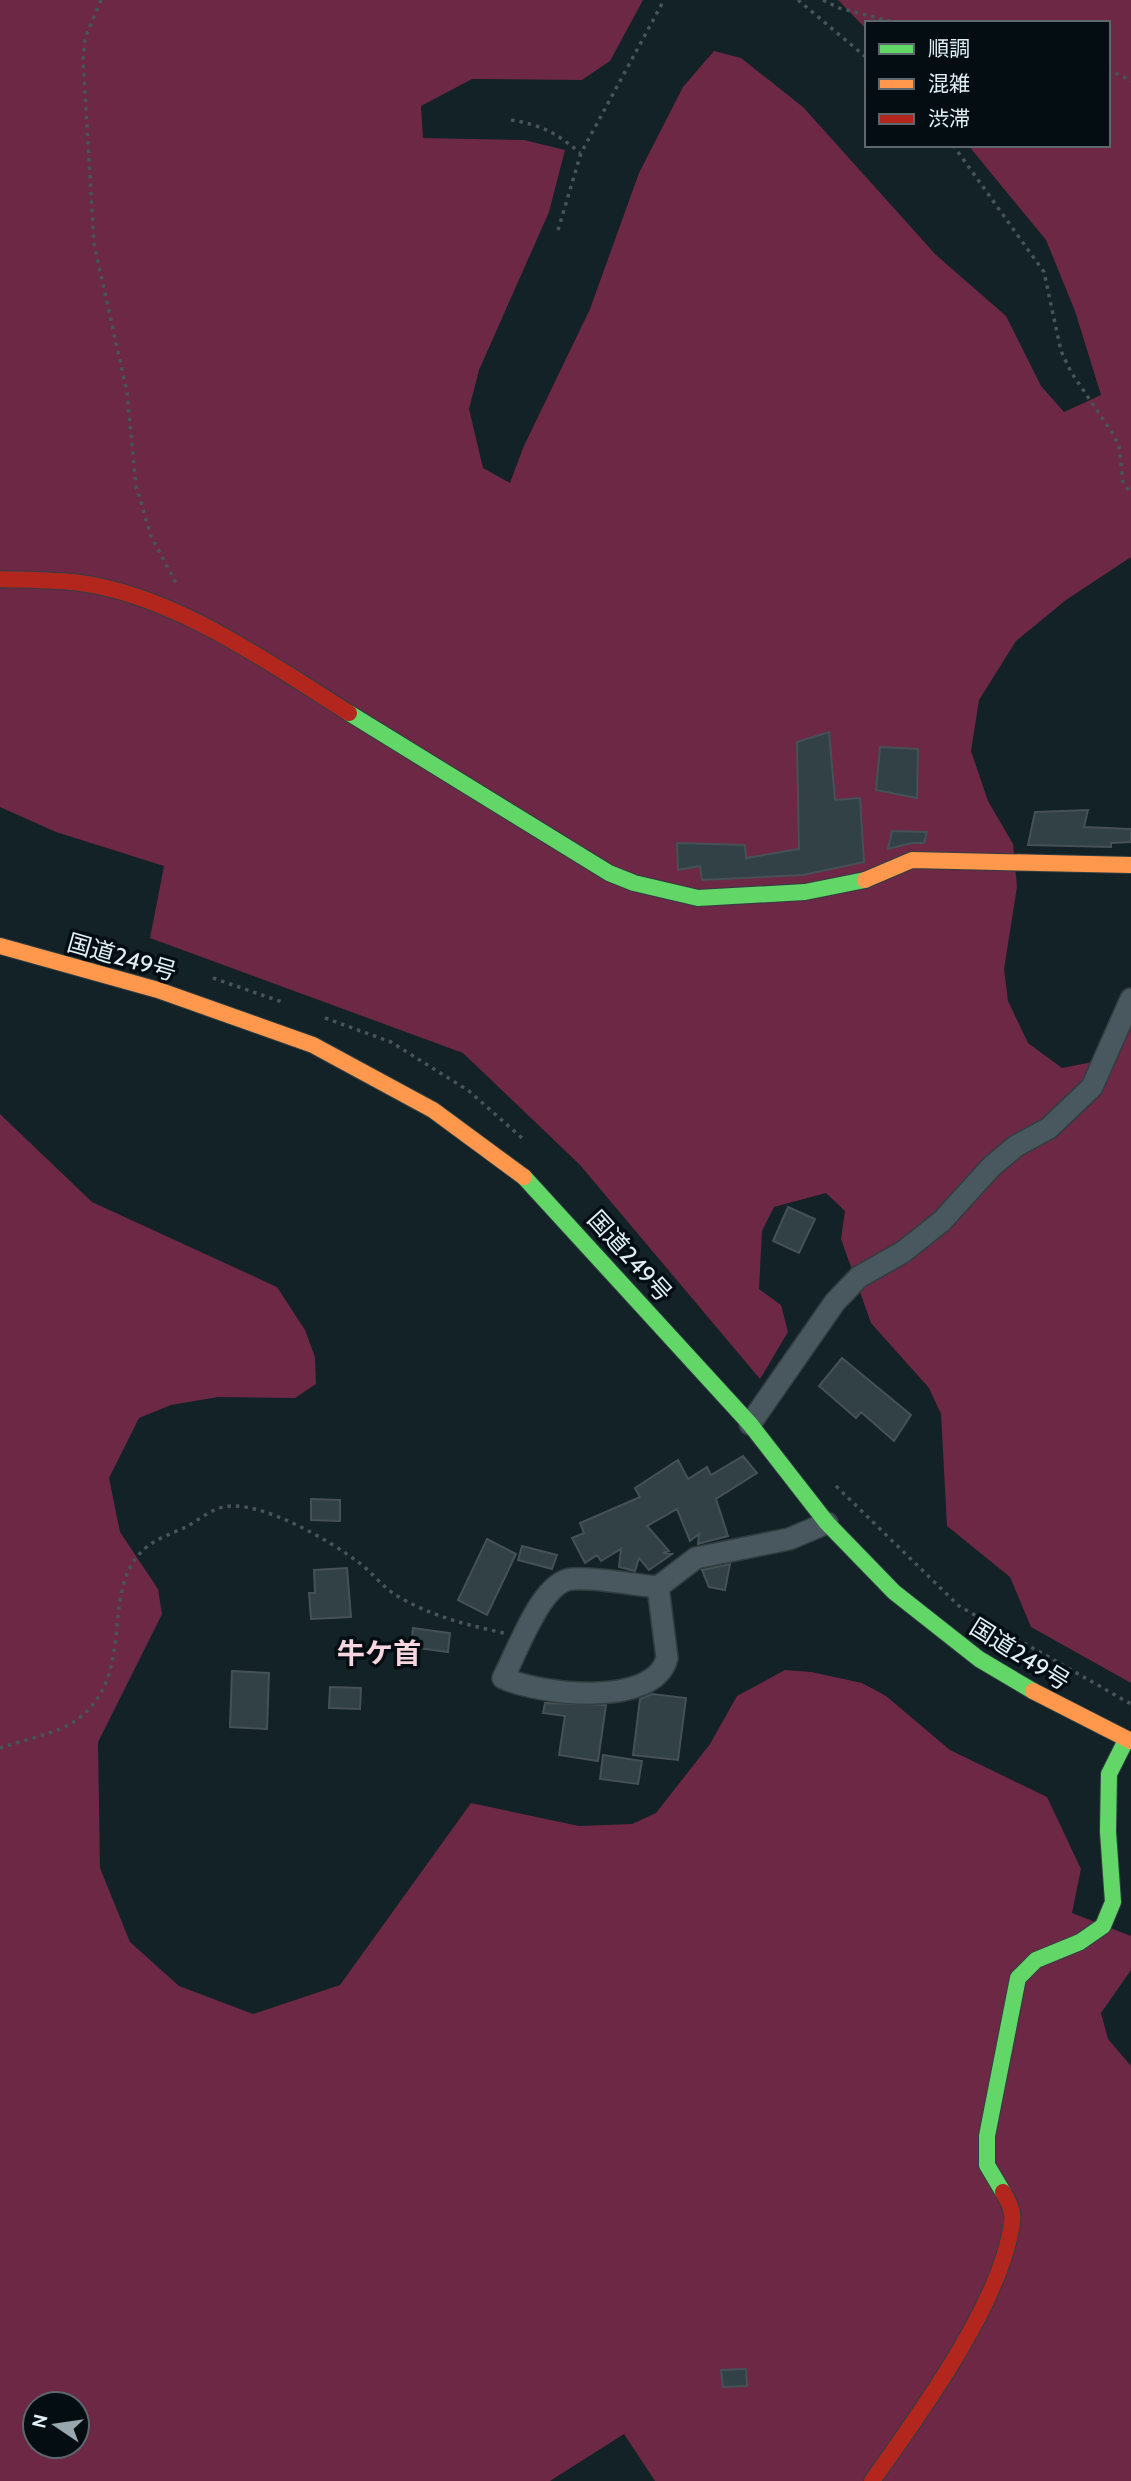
<svg xmlns="http://www.w3.org/2000/svg" width="1131" height="2481" font-family="Cabin,'Noto Sans JP',sans-serif">
<rect width="100%" height="100%" fill="#122227"/>
<path fill="#6c2844" fill-rule="evenodd" d="M0,0H643L610,61L582,80L472,79L421,106L423,138L524,140L565,150L549,212L479,370L469,409L483,468L510,483L523,448L590,309L639,173L683,87L714,51L741,58L803,107L936,255L1006,316L1041,386L1064,412L1101,395L1075,311L1046,240L968,145H1108V23H867V30L838,0H1131V557L1066,600L1016,641L979,700L971,751L988,801L1013,844L1017,887L1004,969L1008,1001L1028,1043L1062,1068L1112,1058L1131,1013V1683L1031,1627L1010,1577L947,1526L941,1414L929,1388L871,1323L841,1239L845,1211L826,1193L774,1207L762,1231L759,1289L781,1305L788,1332L760,1379L580,1165L463,1053L150,938L164,866L56,832L0,807Z
M0,1114L92,1202L277,1287L305,1330L315,1357L316,1384L295,1398L218,1397L171,1405L139,1418L109,1478L120,1532L158,1589L162,1614L98,1742L100,1868L130,1942L179,1986L253,2014L340,1985L471,1803L579,1826L632,1824L656,1813L710,1744L737,1696L785,1670L811,1672L862,1683L886,1696L950,1750L1047,1797L1081,1869L1072,1913L1131,1936V1970L1101,2013L1108,2039L1131,2066V2481H655L624,2434L550,2481H0ZM35,2404H77V2446H35Z"/>
<path fill="#324146" stroke="#455156" stroke-width="2" d="M829,732L835,800L860,798L864,862L803,875L702,880L700,866L678,870L677,843L745,845L746,858L799,849L797,742Z
M880,747L918,749L917,798L876,790Z
M1088,810L1084,827L1131,829V842L1111,843V847L1028,845L1035,812Z
M892,831L927,832L924,843H912L888,849Z
M788,1207L815,1219L799,1253L773,1241Z
M842,1358L911,1415L894,1441L861,1412L856,1418L819,1386Z
M743,1456L757,1473L716,1499L728,1536L698,1544L699,1534L690,1541L677,1509L647,1526L669,1551L663,1553L672,1554L649,1570L639,1558L635,1571L619,1567L621,1549L601,1561L597,1555L585,1563L572,1538L584,1533L580,1523L640,1497L635,1488L678,1460L688,1479L707,1467L711,1475Z
M311,1499L340,1500V1521L311,1520Z
M487,1539L516,1554L487,1615L458,1600Z
M522,1546L557,1555L552,1569L518,1560Z
M730,1564L725,1590L709,1587L702,1570Z
M347,1568L351,1617L311,1619L309,1593H315L314,1570Z
M413,1628L450,1633L448,1652L411,1647Z
M232,1671L269,1673L267,1729L230,1727Z
M330,1687L361,1688L360,1709L329,1708Z
M652,1694L686,1698L678,1760L633,1755L640,1699Z
M545,1703L606,1705L598,1761L559,1755L565,1716L543,1713Z
M603,1755L642,1761L638,1784L600,1779Z
M746,2369L747,2386L723,2387L721,2370Z"/>
<g fill="none" stroke-linecap="round" stroke-linejoin="round">
<defs>
<path id="street" d="M750,1424L835,1302L859,1277L903,1252L942,1221L992,1166L1016,1146L1049,1128L1092,1087L1131,999
M658,1587L667,1658C654,1709 538,1694 503,1678C517,1653 541,1581 572,1579C599,1577 631,1585 658,1587L696,1558L789,1539L827,1523"/>
<path id="fast" d="M349,713L609,873L634,883L698,898L805,892L865,880
M524,1177L750,1424L827,1523L894,1592L979,1659L1033,1691
M1003,2192L987,2165V2136L1018,1978L1036,1960L1080,1942L1103,1926L1113,1902L1108,1832L1109,1774L1126,1740"/>
<path id="slow" d="M865,880L912,860L1131,865
M0,946L158,990L313,1045L433,1110L524,1177
M1033,1691L1131,1741"/>
<path id="jam" d="M0,579C27,580 54,580 80,583C174,595 271,664 349,713
M872,2481C919,2415 1002,2302 1012,2222C1014,2211 1008,2201 1003,2192"/>
</defs>
<use href="#street" stroke="#303e42" stroke-width="24"/>
<use href="#fast" stroke="#303e42" stroke-width="18"/>
<use href="#slow" stroke="#303e42" stroke-width="18"/>
<use href="#jam" stroke="#303e42" stroke-width="18"/>
<path stroke="#475458" stroke-width="3.5" stroke-dasharray="3.5 5" stroke-linecap="butt" d="M101,0L85,38L83,59L94,244L127,392L136,486L151,536L178,587
M798,0L867,58
M823,0L839,8L897,23
M1108,69L1131,81
M511,120C541,125 557,133 580,153
M953,145L1044,272L1061,351L1071,372L1113,434L1119,446L1123,482L1131,494
M558,230L581,153L664,0
M213,978L285,1003
M325,1018L391,1042L469,1091L522,1138
M836,1486L959,1606L1131,1704
M0,1748C23,1740 55,1734 75,1721C141,1675 95,1587 148,1546C158,1538 173,1533 186,1527C197,1521 210,1510 223,1507C259,1499 329,1540 358,1562C371,1571 381,1585 394,1594C428,1615 466,1625 504,1633"/>
<use href="#street" stroke="#48585e" stroke-width="21"/>
<use href="#fast" stroke="#63d668" stroke-width="16"/>
<use href="#slow" stroke="#ff974d" stroke-width="16"/>
<use href="#jam" stroke="#b3261e" stroke-width="16"/>
</g>
<g text-anchor="middle" dominant-baseline="central" stroke-width="7" stroke-linejoin="round" paint-order="stroke">
<g font-size="24" fill="#dfeff5" stroke="#040e12">
<text transform="translate(122 957) rotate(16)">国道249号</text>
<text transform="translate(630 1256) rotate(48)">国道249号</text>
<text transform="translate(1020 1654) rotate(32)">国道249号</text>
</g>
<g font-size="28" font-weight="bold" fill="#f8d6e0" stroke="#040e12">
<text x="379" y="1653">牛ケ首</text>
</g>
</g>
<rect x="865" y="21" width="245" height="126" fill="#040e12" stroke="#5c686d" stroke-width="2"/>
<rect x="879" y="44" width="35" height="10" fill="#63d668" stroke="#5c686d" stroke-width="2"/>
<text x="928" y="56" font-size="21" fill="#dfeff5">順調</text>
<rect x="879" y="79" width="35" height="10" fill="#ff974d" stroke="#5c686d" stroke-width="2"/>
<text x="928" y="91" font-size="21" fill="#dfeff5">混雑</text>
<rect x="879" y="114" width="35" height="10" fill="#b3261e" stroke="#5c686d" stroke-width="2"/>
<text x="928" y="126" font-size="21" fill="#dfeff5">渋滞</text>
<g transform="translate(56 2425) rotate(283)"><circle r="33" fill="#040e12" stroke="#5c686d" stroke-width="2"/>
<path d="M0-5L12 26L0 18L-12 26Z" fill="#97a7ad"/>
<text y="-10" font-size="19" font-weight="bold" text-anchor="middle" fill="#dfeff5">N</text>
</g>
</svg>
